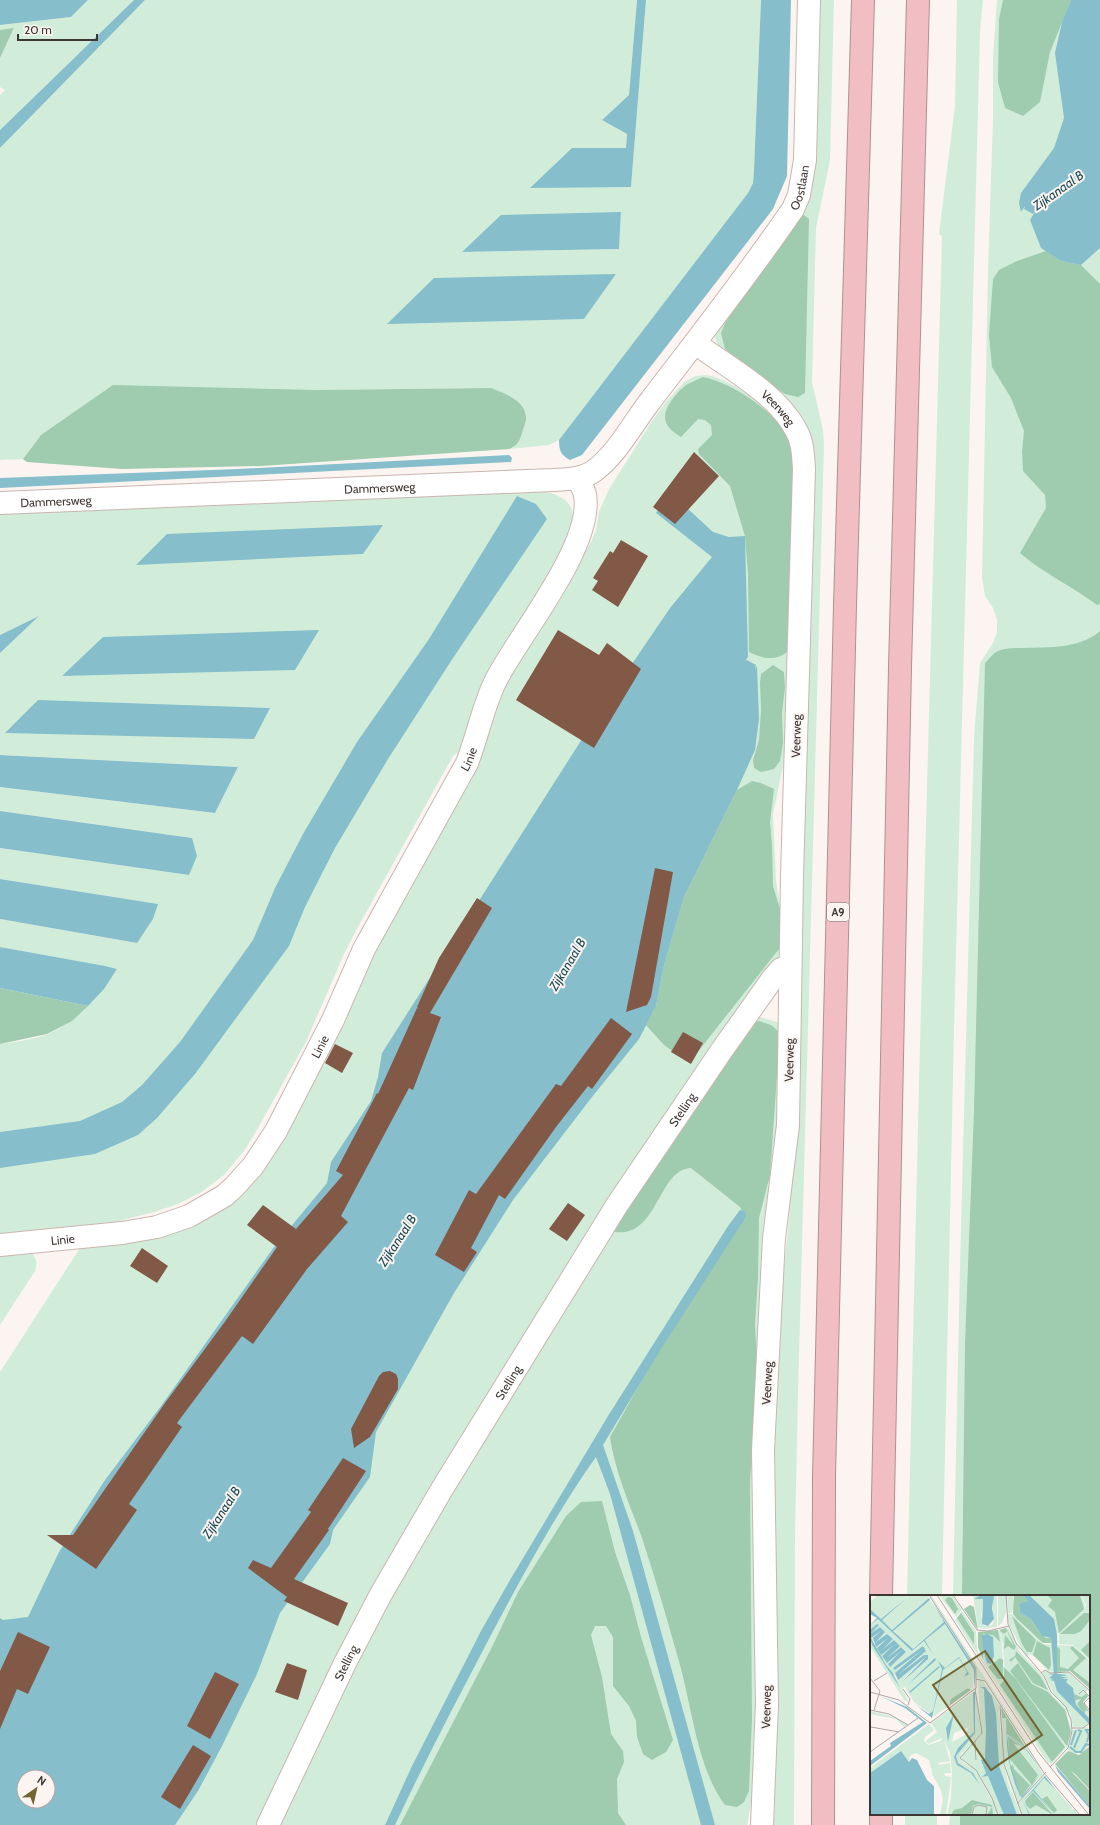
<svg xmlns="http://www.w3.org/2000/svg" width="1100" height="1825" font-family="Cabin,sans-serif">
<rect width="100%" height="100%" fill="#fcf4f1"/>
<path fill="#d1edda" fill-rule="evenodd" d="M88,0H134L0,130V95L5,90L0,87V58L14,29L0,30V25L71,17Z
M145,0H637L629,95L602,120L627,134L626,148H572L631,187L646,0H761L754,170L753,183L748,193L559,440L549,445L509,449L515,447L491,388L315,390L41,435L23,459L0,460V148ZM621,212L619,249L462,252ZM616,274L584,319L387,323Z
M817,0H834L830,160L816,228L812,382L823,430L824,445L798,1393L795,1535L794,1825H771L772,1458L781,1297L789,1221L794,1140L815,501C814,483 815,464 812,446C810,434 806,421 799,412C782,389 742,366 719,349L715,337L717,330L796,217Z
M957,0H983L980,32L954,1030L942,1596H907L919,1082L942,236L939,234L955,106Z
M997,0H1100V1825H949L950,1814H1089V1596H953L960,1266L974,737L980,663L993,643L997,632V620L993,608L985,596L982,577L988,271L993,118V58Z
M705,375C728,378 757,399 774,416C782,423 788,434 794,443L786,739L783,766L773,814L776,882L783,920L781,949L779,956L601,1219L262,1825H0V1372L80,1248L231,1201L495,698L564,589L591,542L596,530L599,512L609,489L654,418L666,402L684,382L695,376ZM24,1777H48V1801H24Z
M537,490C551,492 574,498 573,518C572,527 567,537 565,545L462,753H457L453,756L359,925L344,954L306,1042L254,1135L244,1151L224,1175L200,1193L178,1204L154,1212L100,1226L0,1237V1044C14,1042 36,1039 48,1034C79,1020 99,996 117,969L0,947V919L137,943L157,904L0,879V848L189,875L192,838L0,811V787L215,813L238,767L0,755V653L37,617L0,635V514Z
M760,1017L780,1023L779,1107L775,1170L764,1230L765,1287L757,1706L754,1790L747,1825H276L345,1674L531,1356L753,1018Z
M0,1251H30C36,1257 38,1262 35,1271L0,1325Z
M905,1814H937V1825H905Z"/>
<path fill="#9fcbae" d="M1003,0H1071L1050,52L1040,102L1023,116L1005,108L998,82L999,19Z
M14,28L0,58V30Z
M804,215L809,219L805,393L798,397L785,394L758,375L725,349L721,333L725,323L799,219Z
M1046,251L1061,261L1081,265L1100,284V604L1097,605C1072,586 1043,573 1020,553L1046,508L1045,495L1023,471L1022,452L1024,431L1011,398L992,367L989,335L993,279L999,270L1017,261Z
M703,377C731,382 774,411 789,437C791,441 792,447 794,451L787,652C775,662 762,658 749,652L748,574L745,536L730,486L699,454L698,449L712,435L711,425L705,420L698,419L681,437C675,433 668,429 666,422C661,410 677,392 686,385C691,382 697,380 703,377Z
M113,385L315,390L491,388C504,393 526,401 526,418C526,423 523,429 522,433C519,442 517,446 509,449L261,466L122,469L27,462L23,459L41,435Z
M1100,631V1825H960V1814H1089V1596H962L965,1343L974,1111L985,663C988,660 992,655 996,652C1003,648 1015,648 1023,648C1050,647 1079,649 1100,631Z
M773,665L784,672L785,687L782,713L783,743L780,761L774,769L761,772L754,768L753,760L759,740L761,710L760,682L761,674Z
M752,781L761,783L774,789L770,822L772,845L773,886L782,916L779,949L689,1063L664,1045L646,1025L656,1006L664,965L684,897L737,790Z
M0,988L88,1006L72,1021L47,1034L0,1044Z
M759,1021L771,1025L778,1031L779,1047L770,1175L759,1218L758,1278L755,1324L758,1381L750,1479L752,1718L749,1791L744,1802L737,1807L725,1805C698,1770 692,1708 680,1665C668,1623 656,1580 642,1538C630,1505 615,1472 610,1437L665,1339L744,1215L740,1207L691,1168C658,1169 658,1238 615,1232L613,1230L752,1024Z
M602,1501L615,1552L630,1595L641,1637L673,1740L666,1752L652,1760L643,1754L637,1737L636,1721L629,1706L613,1686V1637L606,1626H595L591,1635L602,1677L611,1734L623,1751L624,1762L617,1779L618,1813L626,1825H400L493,1645L518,1592L566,1516L581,1502Z"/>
<path fill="#86bfcb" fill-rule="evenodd" d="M0,0H88L71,17L0,25Z
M134,0H145L0,148V130Z
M637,0H646L631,187L530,188L572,148H626L627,134L602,120L629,95Z
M761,0H791L787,176L773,209L582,455L570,460C561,455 559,451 559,440L748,193L753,183L754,170Z
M1071,0H1100V248L1081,265L1061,261L1041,248L1030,220L1035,212L1033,214L1024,209L1025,206L1021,212L1019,203L1021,193L1054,148L1064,118L1055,53L1062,22Z
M621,212L619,249L462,252L501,215Z
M616,274L584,319L387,324L434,278Z
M509,455L512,458L511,462L0,488V478L238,469Z
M517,496L536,504L547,519L453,658L388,759L335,848L305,907L289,946L195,1074L157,1118L138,1135L95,1154L0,1168V1132L80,1121L122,1102L142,1085L180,1042L253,940L275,888L303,834L357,742L429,639Z
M666,499L687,508L713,532L729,537L745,536L748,657L745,661L747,660L756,665L755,669L757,666L759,719L755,750L737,790L684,897L664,965L656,1006L639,1039L592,1097L513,1200L454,1293L376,1432L370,1477L333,1530L330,1544L280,1613L257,1674L221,1748L198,1791L175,1825H0V1618L3,1620L28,1617L59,1552L105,1480L161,1406L274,1247L327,1183L331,1162L371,1101L378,1077L382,1053L596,717L670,608L712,557L656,513ZM24,1777H48V1801H24Z
M383,525L363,554L136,565L167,534Z
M39,616L0,653V635Z
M319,630L295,670L62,676L103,637Z
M38,700L270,708L254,739L5,733Z
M0,755L238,767L215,813L0,787Z
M0,811L192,838L197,856L189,875L0,848Z
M0,879L158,904L153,919L137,943L0,919Z
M0,947L105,966L117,969L104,989L88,1006L0,988Z
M740,1210L745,1211L746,1217L742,1223L661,1349L603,1445L633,1531L715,1825H701L610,1494L596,1457C556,1513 523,1575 491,1635C458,1698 425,1761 395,1825H385L412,1766L481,1631L510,1580L608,1416L728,1226Z"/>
<path fill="#825847" d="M694,452L719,476L675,524L653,507Z
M621,540L648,556L618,607L592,590L598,581L593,578L610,551L613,553Z
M558,630L599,655L607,643L641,669L594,748L516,700Z
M655,868L673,872L651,997L647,1005L626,1012Z
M477,898L492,908L430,1013L441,1017L413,1090L409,1088L341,1216L348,1222L307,1269L253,1344L242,1336L177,1423L182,1427L129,1504L137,1510L96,1569L47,1535H73L165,1403L224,1323L277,1247L247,1225L263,1205L296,1229L343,1175L336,1171L377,1093L378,1094L417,1008L419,1009L417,1007L439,958Z
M611,1018L632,1034L592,1089L588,1086L556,1127L505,1199L499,1195L471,1248L477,1252L464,1272L435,1255L469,1190L476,1194L556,1084L561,1086Z
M683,1032L703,1043L691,1064L671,1052Z
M335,1044L353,1053L342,1073L325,1063Z
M568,1203L585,1215L567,1241L549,1229Z
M142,1248L168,1266L157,1283L130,1266Z
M390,1371L396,1374L398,1379V1389L370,1437L354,1448L351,1429L379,1376L383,1372Z
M343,1458L366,1471L328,1529L329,1530L294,1579L348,1603L338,1626L284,1601L287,1597L248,1568L253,1560L271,1568L311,1512L308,1510Z
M18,1632L50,1647L28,1694L17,1689L0,1729V1671Z
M287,1663L307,1670L298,1700L275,1692Z
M215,1672L239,1684L210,1739L187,1726Z
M193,1745L211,1756L180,1809L161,1797Z"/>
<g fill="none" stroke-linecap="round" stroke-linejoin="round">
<defs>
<g id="minor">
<path id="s1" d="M695,343C727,367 777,393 796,430C803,442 803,455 804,469L792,876L788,1125L774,1238L763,1450L767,1704L762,1825"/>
<path id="s2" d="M0,503L553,480C567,479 583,479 594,471C618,453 633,423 651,400C699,337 748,275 793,209L799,195L805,160L809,0"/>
<path id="s3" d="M0,1245L122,1233L157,1227L189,1216L224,1196L234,1187L253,1166L276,1131L333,1020L364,949L467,763C478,735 483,706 496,680C519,635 594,545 585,495C584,489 580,483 578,478"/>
<path id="s4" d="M268,1825L345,1663L381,1594L442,1489L617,1205L722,1050L773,978L781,969L790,967"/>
</g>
<path id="motorway" d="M881,1596L900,667L918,0
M823,1825L824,1477L845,605L863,0
M881,1825V1814"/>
</defs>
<use href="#minor" stroke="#c9b6ae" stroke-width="24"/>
<use href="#motorway" stroke="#b28f91" stroke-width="24"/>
<use href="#minor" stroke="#fff" stroke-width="22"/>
<use href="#motorway" stroke="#f1bfc3" stroke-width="22"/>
</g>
<g text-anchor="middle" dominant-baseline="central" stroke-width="4" stroke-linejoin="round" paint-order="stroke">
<rect fill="#fcf4f1" stroke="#776f6c" stroke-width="1" x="827" y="903" width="22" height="18" rx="3"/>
<g font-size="11" font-weight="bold" fill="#3e3633">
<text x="838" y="912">A9</text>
</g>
<g font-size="12" fill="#3e3633" stroke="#fcf4f1">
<text stroke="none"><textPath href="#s2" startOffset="948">Oostlaan</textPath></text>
<text stroke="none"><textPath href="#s1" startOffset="106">Veerweg</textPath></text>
<text stroke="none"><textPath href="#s2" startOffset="380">Dammersweg</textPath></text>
<text stroke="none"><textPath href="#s2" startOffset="56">Dammersweg</textPath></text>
<text transform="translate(796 736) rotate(-89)">Veerweg</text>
<text stroke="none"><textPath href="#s3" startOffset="735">Linie</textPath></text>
<text stroke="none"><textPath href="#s3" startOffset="411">Linie</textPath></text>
<text transform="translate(789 1060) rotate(-89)">Veerweg</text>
<text stroke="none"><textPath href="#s4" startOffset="828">Stelling</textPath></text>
<text stroke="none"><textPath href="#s3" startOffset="63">Linie</textPath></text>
<text stroke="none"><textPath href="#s4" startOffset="504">Stelling</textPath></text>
<text transform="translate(767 1383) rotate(-87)">Veerweg</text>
<text stroke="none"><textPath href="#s4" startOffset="180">Stelling</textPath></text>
<text transform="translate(766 1707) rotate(-89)">Veerweg</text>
</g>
<g font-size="13" font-style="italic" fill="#174953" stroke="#fcf4f1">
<text transform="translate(1058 190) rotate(-35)">Zijkanaal B</text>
<text transform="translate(567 964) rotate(-59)">Zijkanaal B</text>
<text transform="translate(397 1240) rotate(-57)">Zijkanaal B</text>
<text transform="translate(221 1512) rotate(-57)">Zijkanaal B</text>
</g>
</g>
<g transform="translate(870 1595)">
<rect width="220" height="220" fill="#fcf4f1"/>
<path d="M8,0H39L11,24L0,14V7ZM40,0H57L59,3L22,35L11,25ZM60,0H61L176,176L115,85L107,83V75ZM69,0H82L92,15L86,22ZM103,0H111L105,4H113L111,21L114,31L122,30L124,25L122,4L124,0H127V32L114,34L108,32ZM128,0H136V17L132,28L128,31ZM137,0H143V10L144,0H210L215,10L214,16L216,10L211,0H220V65L203,50L189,49V38H187L188,49L171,47L148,26L143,15L142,18H138ZM59,4L75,27L42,54L23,35ZM92,16L106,36L107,53L109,60L171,155L110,60L108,37L129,36L132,47L133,71L140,78L134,71L133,48L129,35L138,33L151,58L173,81L180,98L196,114L201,135L197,153L194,149L196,153L181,169L178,165L180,171L85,25ZM137,19H142L173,49L204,51L220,66L219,93L200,76L180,78L165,62L160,59L156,62L139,30ZM8,23L43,56L54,46L65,64L32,94L39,107L34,105L1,53L0,69V43L2,50L13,65L1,43L10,35L3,47L6,52L18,44L8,53L12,59L23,49L25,50L12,61L17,68L31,56L18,69L20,72L36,57L31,52L17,63L29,51L24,45L12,55L23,44L17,39L6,47L15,37L10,32L0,39L7,29L0,35V30ZM53,51L56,56L28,80L54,60H58V64L30,88L57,61L27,85L25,81L52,55L42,60L25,75L24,73ZM75,29L104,75L103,93L101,95L98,93L81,104L79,111L63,122L69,92L63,116L60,119L44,107L35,92L66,65L55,45ZM174,76L199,78L218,95L216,98L219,101L213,108L220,117V127L215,132H203L200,118L184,100L173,78ZM108,85H112L129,110L131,151L132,113L173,179L147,208L132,160L138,187L151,220H129L107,176L92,164L91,159L104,147L107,165L106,145L111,140ZM105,96L111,138L90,162L94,168L104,173L119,198L128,220H77L81,203L82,177L80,158L74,145L80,166L68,168L69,170L80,168L81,178H74L75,181L81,182L76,220H70L73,205L71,195L63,181L59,165L46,158L40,161L39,167L31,156L0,178V173L59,129L64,135L55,142L54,146L58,150L71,146L72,143L58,149L56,146L67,137L61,128ZM99,132L95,140L82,147L84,138ZM0,116L25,122L37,130L34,132L26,124L0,119ZM217,132L220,135V148H216L220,149L212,158H201L198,154L203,135ZM174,180L202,213L201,215L204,214L209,220H152L148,209Z" fill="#d1edda" fill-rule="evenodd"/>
<path d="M144,0H153L158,6L149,12L150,18L161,24L169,37L176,43H181V48H173L147,24L143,19ZM177,0H210L214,14L189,38L185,17L178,11L182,5ZM78,2L82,3L88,14L85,19L75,5ZM100,10L104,12L108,35L94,14ZM91,18L104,38V49L87,23ZM214,18H220V25L211,36L205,39H190ZM142,21L166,45L162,57H157L152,49ZM136,33L146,52L144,55L138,51L134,54L135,40L144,51L137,36L134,39L129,35ZM128,35L130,47L123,40L113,39V64L108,52V37ZM167,46L180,53L181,70L179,75L163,60ZM220,46V64L211,55ZM186,51L190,54V72L198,74L209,63L200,53L202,51L216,63L203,75L220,88L219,93L200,76L187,77ZM146,56L170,81L178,95L163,88L145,62L141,67L139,65L145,61ZM130,63L133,65V84H128L118,72ZM148,68L162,89L178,97L195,115L201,137L197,151L140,76ZM134,72L145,83L195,152L182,167L130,90L134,85ZM98,93L101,95L79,111L81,104ZM204,99L211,102L216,99L218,101L213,107L219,117L216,115L214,119L212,116L207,109L211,104L205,105ZM131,113L154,150V151L137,138L136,123H132ZM138,141L149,150L144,149L168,180L162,190L139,163ZM220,151V195L205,179L201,176L220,196V211L185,169L198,156L209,160ZM143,169L144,174L160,190L151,202L140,173ZM163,197L176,212L183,220L166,210L160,214L156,210L155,206ZM177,201L187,215L184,218L172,204ZM102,205L122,210L123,220H117L122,212L108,209L103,211L101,220H81L84,215L92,213Z" fill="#9fcbae"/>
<path d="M40,0L12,25L22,35L59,3L60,5L23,36L43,54L74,27L61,5L106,74L104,94V75L75,29L55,45L66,65L34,93L65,63L54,46L42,56L8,24L0,30L7,23L0,19V14L11,24ZM111,0H124L122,13L124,24L118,31L112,29L113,4H104ZM153,0H159L184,24L187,40V79H198L188,80H197L190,82H198L192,84H198L196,87L203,93L206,110L220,124V130L187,96L184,86L180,85L183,84L179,83L183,80L178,79H184L181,43L172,41L161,24L150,18L149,9L158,6ZM7,29L9,30L0,39L10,32L15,37L6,47L17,39L23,44L12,55L24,45L30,51L17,63L31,52L36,57L20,72L18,69L31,56L17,68L12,61L25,49L11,60L7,53L18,43L6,52L3,43L11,36L1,43L16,70L22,77L30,93L2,50L0,43V35ZM117,39L123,42L124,61L121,69L117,68L113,54L112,40ZM53,51L56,56L28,80L54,60H58V64L31,88L57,61L28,85L25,78L52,55L25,75L23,73ZM89,62L99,79L94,82L97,77L89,63L73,75L62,123L46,110L59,119L63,116L72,74L68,66L75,73ZM69,71L70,72L40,98L39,97ZM110,92H115L122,101L126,118L129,171L147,220H134L118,181L112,182L116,178L111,165L115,164L116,135L114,94ZM103,97H105V138L86,161L88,168L103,178L110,190L101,178L87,170L84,162L88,153L104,137ZM10,101L37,112L57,128L0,171V166L21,151L20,148L53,127L35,113ZM85,117L83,123L78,147L76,133ZM136,123L137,138L158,156L173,177L157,156L137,139L140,168L151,202L170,180L152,203L150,201L145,189L139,167L137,151ZM31,156L39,167L42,163L47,165L57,185L64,191V220H0V178ZM185,170L220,211V214L188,177ZM175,181L185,194L174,183L164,195L185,220L163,196L153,206L160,220H159L153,206Z" fill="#86bfcb"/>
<path fill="none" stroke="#86bfcb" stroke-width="2" d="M217,147L219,140L216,135H219M201,150L206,135M200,152L206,157H211L216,149L219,150M204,153L211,136L208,135"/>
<path fill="none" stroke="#b0a8a5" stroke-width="1" d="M67,0L169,158L219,220M83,0L107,35L118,36L139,31M136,0L138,29L146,48L174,81L181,97L196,112L201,125L202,136L198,153L180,172M171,78L175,75L180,78L199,77L219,95M0,83L10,96L4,115M106,84L115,86L174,178L210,220M4,86L17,78M33,94L40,104L38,110M105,94L112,138L90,163L106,175L122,203L128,220M0,97L29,105L60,128L106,93V73L59,0M209,99L213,95L220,102M220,102L214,108L220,116M130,111L134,169L152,220M0,115L19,119L38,130M1,132L29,137M202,133H213L220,128M105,146L106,165M0,157L48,123M147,209L176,177M102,220L104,212L108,210L117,212L116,220"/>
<path fill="#726330" fill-opacity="0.15" stroke="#726330" stroke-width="2" d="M115,56L172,140L121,175L63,90Z"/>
<rect width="220" height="220" fill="none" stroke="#3e3633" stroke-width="2"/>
</g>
<g transform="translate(36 1789) rotate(34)"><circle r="19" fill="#fcf4f1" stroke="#b0a8a5"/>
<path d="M0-3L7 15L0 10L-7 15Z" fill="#726330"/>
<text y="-6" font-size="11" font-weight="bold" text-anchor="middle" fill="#3e3633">N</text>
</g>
<path d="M18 34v6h79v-6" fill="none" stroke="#3e3633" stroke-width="2"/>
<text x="24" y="34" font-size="12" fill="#3e3633" stroke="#fcf4f1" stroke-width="3" paint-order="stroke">20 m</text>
</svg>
